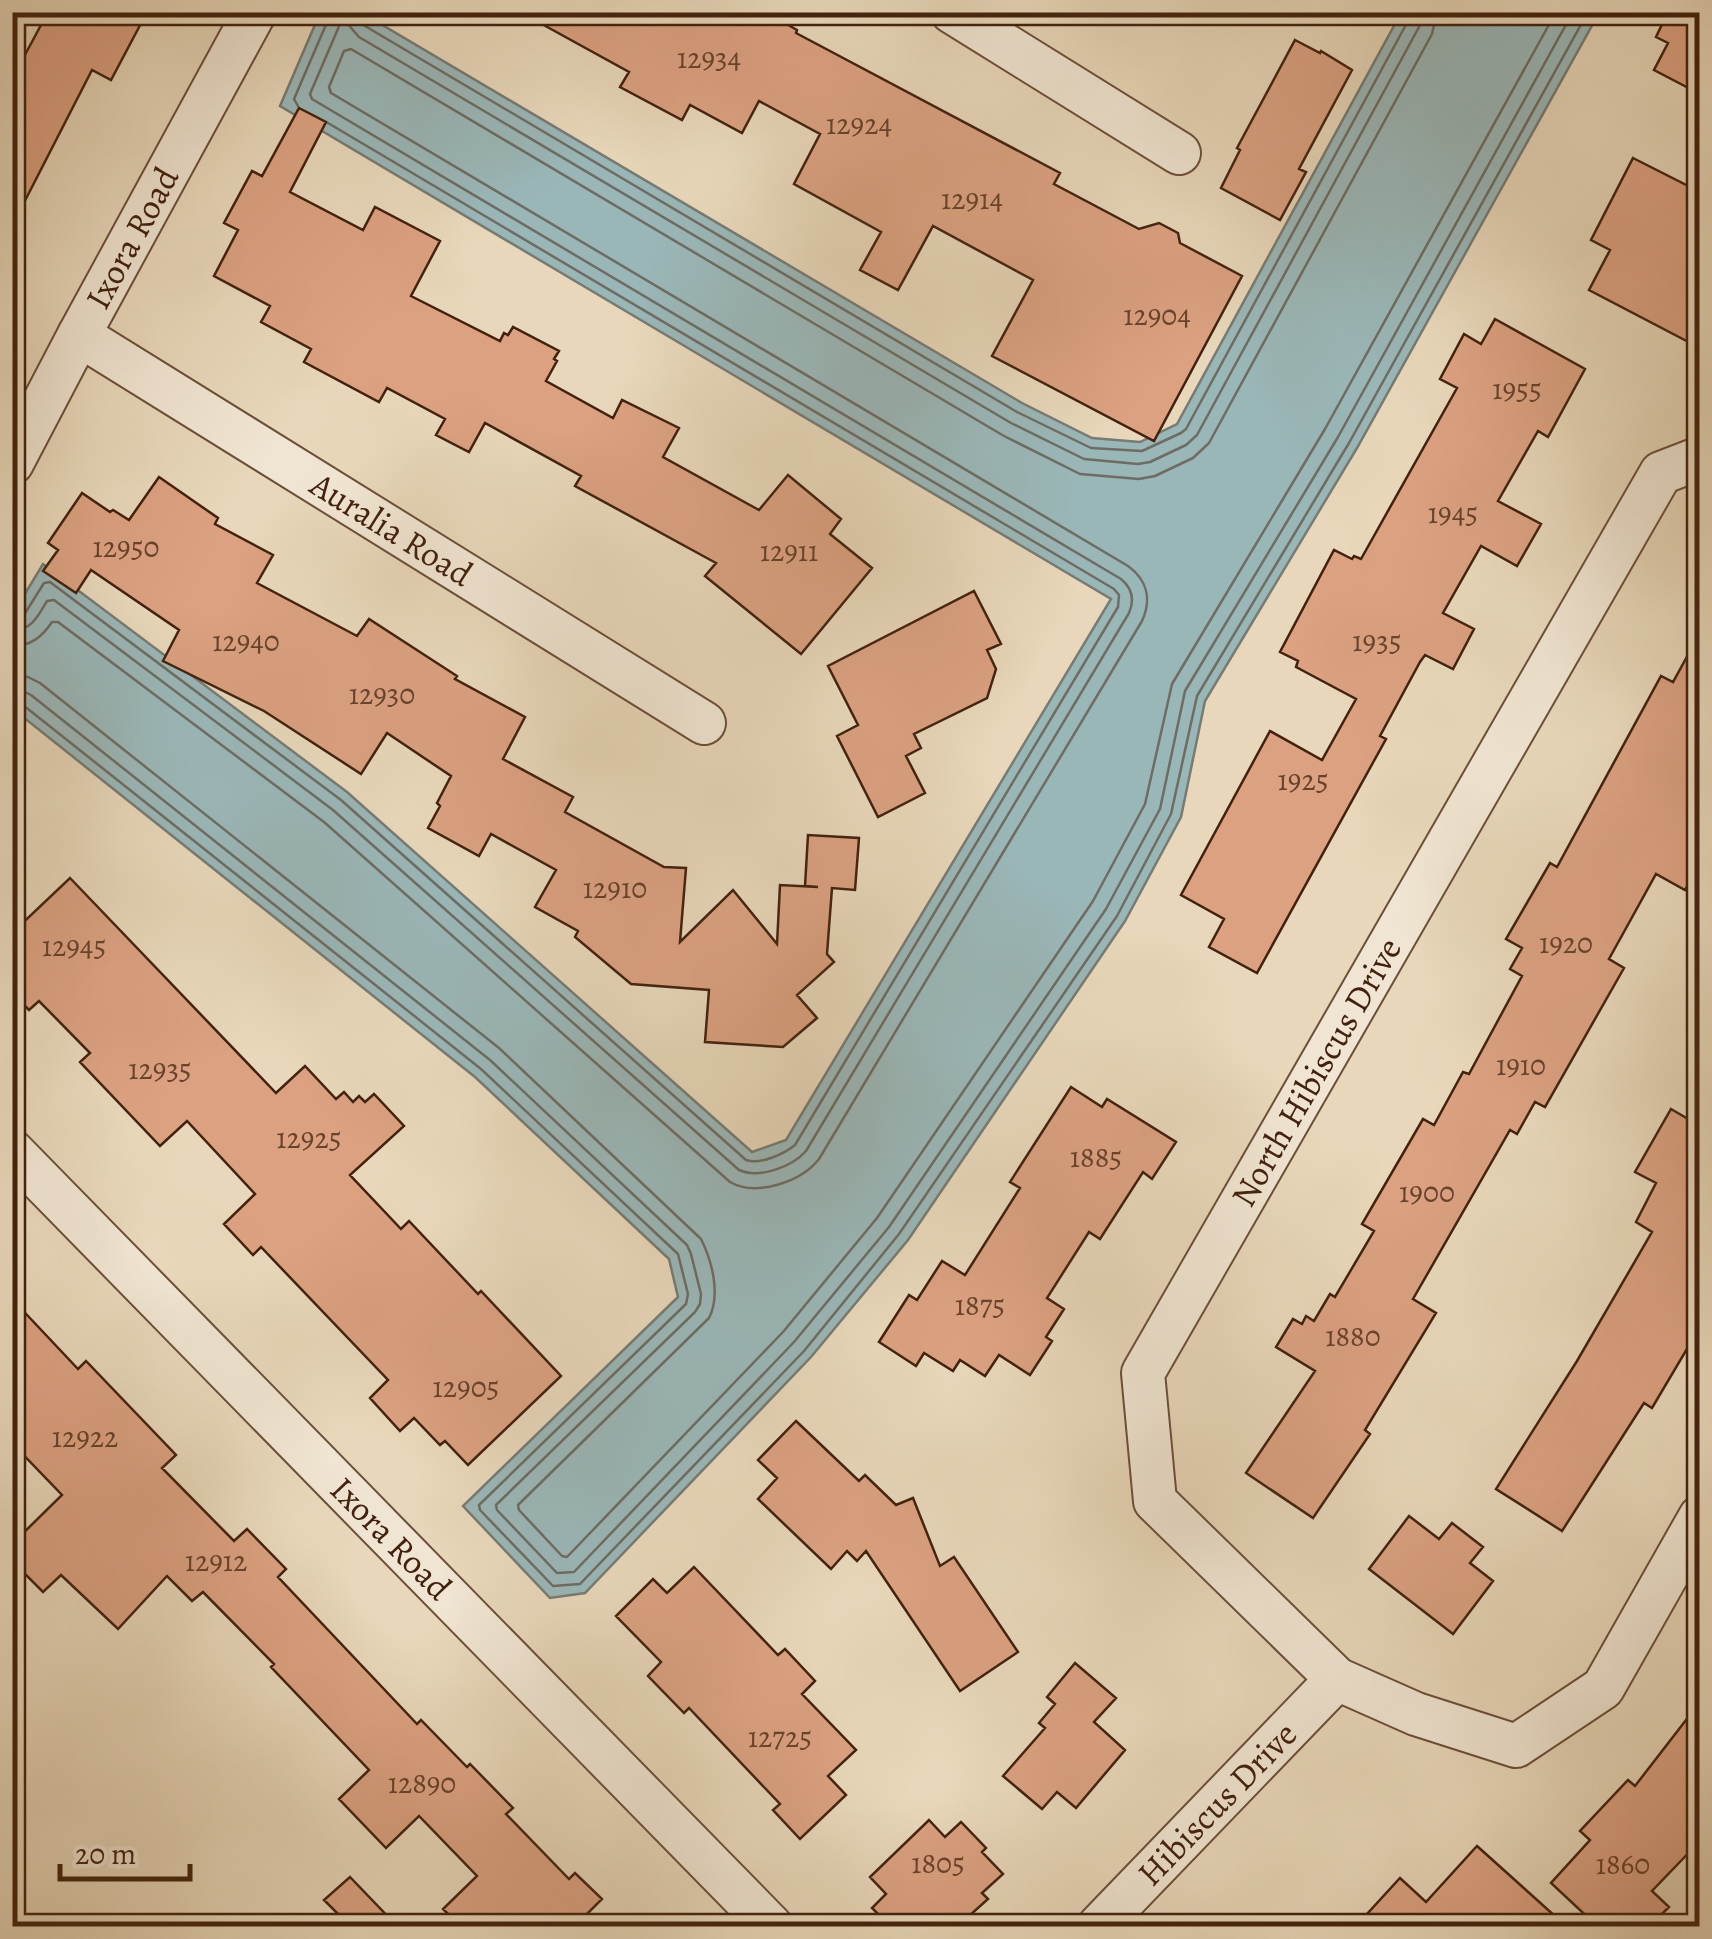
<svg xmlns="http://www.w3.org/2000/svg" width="1712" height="1939" font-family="Alegreya,serif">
<rect width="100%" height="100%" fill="#e8d7ba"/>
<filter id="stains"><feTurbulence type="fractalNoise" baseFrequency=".002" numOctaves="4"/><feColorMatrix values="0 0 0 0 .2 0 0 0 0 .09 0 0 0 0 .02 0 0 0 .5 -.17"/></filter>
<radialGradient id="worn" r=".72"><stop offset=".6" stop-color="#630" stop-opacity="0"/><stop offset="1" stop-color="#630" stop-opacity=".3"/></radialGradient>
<path fill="#9ab7b8" stroke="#777b74" stroke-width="2.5" d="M320,13H362L1022,403L1092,438L1140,442L1177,424L1401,13H1599L1357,448L1205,701L1181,817L1125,921L908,1240L811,1357L585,1593L550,1598L463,1506L678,1297L669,1259L475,1077L13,709L12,615L43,564L347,792L752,1152L786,1140L1111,599L280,106Z"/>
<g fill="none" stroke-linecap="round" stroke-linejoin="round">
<path stroke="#6e6c63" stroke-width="2.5" d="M359,12L360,20L365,26L1017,412L1091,448L1142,451L1181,433L1186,429L1408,21L1409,12
M298,106L294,99L328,20L329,12
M12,618L24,615L44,583L50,582L341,800L746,1160C760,1165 784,1154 795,1145L1118,607L1119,595L1114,589L328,123
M12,631C32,630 38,616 47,601L54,600L333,810L739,1170C759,1179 792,1167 806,1151L1129,613C1135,599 1132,588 1121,579L312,99L310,94L340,24L346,22L359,37L1011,423L1084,459L1138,464L1150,462L1186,445L1197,435L1419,27L1422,12
M12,646C31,646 42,637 52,622H58L324,822L730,1182C756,1197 801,1182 819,1159L1142,621C1152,599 1147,580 1128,566L331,93L329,87L344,51L351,49L1004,436L1080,474L1139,479L1155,476L1193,458L1209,443L1432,34L1437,12
M12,675L28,677L40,683L499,1048L701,1239C712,1261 721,1295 709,1318L518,1505L519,1510L562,1556L567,1557L783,1332L877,1218L1093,901L1145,804L1172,684L1325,429L1556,12
M12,690L23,691L31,695L490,1060L687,1245L691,1254L701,1294L700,1304L695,1312L496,1505L497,1510L557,1573L574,1572L794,1342L889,1227L1106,909L1160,809L1185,691L1338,437L1573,12
M12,702L23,705L481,1069L678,1254L688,1294L686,1304L479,1505L480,1510L553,1586L580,1584L804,1351L899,1234L1117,916L1171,814L1197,696L1349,443L1588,12"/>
</g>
<path fill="#dba181" stroke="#42220e" stroke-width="2.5" d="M48,12H147L111,80L92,70L12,226V79Z
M520,12H765L797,30L796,33L1060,173L1054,184L1139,229L1159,223L1178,233L1180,243L1242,276L1154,441L992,356L1033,280L933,226L898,290L860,270L881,232L794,184L820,134L759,101L742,133L690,105L682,120L620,87L629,72Z
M1668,12H1700V94L1654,70L1668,43L1656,37Z
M1295,40L1320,53L1321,51L1352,70L1299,169L1306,172L1280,220L1221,188L1240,150L1237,148Z
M299,108L326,122L290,192L363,230L375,207L440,241L411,296L500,341L504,333L508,335L513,327L559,351L554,359L557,361L546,381L613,418L622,400L679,428L663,457L759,510L788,475L841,519L830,534L872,568L801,654L705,576L716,563L575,486L581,476L485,423L469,452L436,435L445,419L387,388L379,402L304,362L311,349L261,322L270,306L214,276L238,230L224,223L252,171L262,176Z
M1633,158L1700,192V348L1589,290L1610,250L1591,240Z
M1495,319L1585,369L1548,437L1538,431L1498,501L1541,524L1517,566L1481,546L1443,613L1474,629L1453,669L1425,655L1420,662L1380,736L1386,739L1257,973L1209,947L1224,919L1181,895L1270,731L1322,760L1356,699L1296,667L1298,661L1280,652L1334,550L1352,559L1354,556L1361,559L1457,388L1440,379L1464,334L1481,344Z
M159,477L218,518L215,524L273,555L257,583L357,636L369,619L457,676L455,679L525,717L503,759L573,797L565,812L664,867L686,868L680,942L733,890L777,944L780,885L818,887L805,886L808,835L859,838L855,890L832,888L827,954L834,962L797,995L817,1018L783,1047L705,1042L709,990L631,984L575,937L578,931L535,907L556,870L491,834L479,856L428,828L440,806L437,803L451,776L387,733L361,774L264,711L163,661L179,630L91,570L76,593L43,571L58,550L48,543L82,493L110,512L113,510L129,520Z
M974,591L1001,644L987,650L996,669L987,698L914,734L921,748L906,756L925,793L878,817L837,736L858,725L828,666Z
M1700,633V864L1685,890L1656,874L1609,959L1624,968L1545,1107L1535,1102L1517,1134L1510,1130L1413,1299L1436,1313L1365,1430L1370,1434L1313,1518L1246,1473L1315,1371L1276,1347L1293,1319L1302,1324L1306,1316L1314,1321L1330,1294L1335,1297L1374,1231L1362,1224L1423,1119L1434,1125L1463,1072L1469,1074L1522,976L1510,969L1522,948L1506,939L1550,863L1557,867L1661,676L1673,682Z
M70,878L276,1093L305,1066L336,1099L344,1092L353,1102L359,1096L365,1102L374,1094L404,1126L350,1175L401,1229L409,1221L478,1294L481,1291L561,1376L468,1465L445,1441L440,1445L414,1418L400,1431L370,1398L388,1380L261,1247L253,1255L224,1224L255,1194L187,1121L160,1146L80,1062L90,1053L39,1001L29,1010L12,993V933Z
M1071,1087L1102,1107L1107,1099L1176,1142L1152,1179L1143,1172L1100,1239L1089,1232L1047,1298L1064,1309L1046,1337L1052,1341L1030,1375L999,1355L985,1376L960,1360L953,1371L924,1353L916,1366L879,1342L909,1295L917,1300L942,1261L965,1275L1020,1188L1010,1182Z
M1671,1109L1700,1126V1327L1652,1408L1644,1403L1562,1531L1496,1489L1577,1361L1652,1232L1636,1222L1656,1183L1635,1172Z
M12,1299L78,1369L86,1361L176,1455L162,1468L234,1541L247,1529L286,1569L278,1577L417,1724L421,1720L467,1767L470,1764L513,1808L506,1814L569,1879L575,1873L602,1899L575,1926H460L443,1909L477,1876L419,1816L386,1848L339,1799L369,1770L271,1667L274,1664L203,1592L192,1601L167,1576L118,1629L61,1575L43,1592L12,1561V1544L62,1495L12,1443Z
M796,1421L859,1481L865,1475L896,1505L913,1498L940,1566L954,1557L1018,1652L960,1691L866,1551L857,1561L847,1551L831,1569L758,1499L777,1478L758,1460Z
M1409,1516L1439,1539L1452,1523L1483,1547L1470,1563L1493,1581L1453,1634L1369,1569Z
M694,1567L778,1655L785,1649L815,1681L802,1694L856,1750L828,1776L846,1795L800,1839L773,1810L780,1804L689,1708L684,1713L648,1676L661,1662L616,1616L653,1579L667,1593Z
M1075,1663L1116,1698L1094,1722L1125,1750L1076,1808L1057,1792L1042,1809L1003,1776L1045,1728L1039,1723L1055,1704L1047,1697Z
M1700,1702V1841L1652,1891L1669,1907L1650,1926H1597L1551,1883L1590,1840L1580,1831L1628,1780L1635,1786Z
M929,1820L945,1837L961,1822L986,1848L982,1852L1003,1874L982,1893L988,1899L958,1926H890L872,1908L886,1894L870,1877Z
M1477,1846L1566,1926H1356L1400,1878L1426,1902Z
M350,1877L397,1926H350L324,1900Z"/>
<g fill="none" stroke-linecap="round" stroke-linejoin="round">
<defs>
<g id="minor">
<path d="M952,12L1179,153"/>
<path id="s1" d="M79,335L704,723"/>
<path d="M1700,458L1661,473L1143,1373L1155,1501L1337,1679L1416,1714L1516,1746L1603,1688L1700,1517"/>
<path id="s2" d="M12,463L79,335L255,12"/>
<path id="s3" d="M12,1151L771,1926"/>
<path id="s4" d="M1099,1926L1337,1679"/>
</g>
</defs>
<use href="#minor" stroke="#6c4f39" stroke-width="46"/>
<use href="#minor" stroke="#f0e5d2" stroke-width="42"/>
</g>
<g text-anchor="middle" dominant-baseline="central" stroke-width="8" stroke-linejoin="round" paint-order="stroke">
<g font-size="30" fill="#68422b">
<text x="709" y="58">12934</text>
<text x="859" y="124">12924</text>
<text x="972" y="199">12914</text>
<text x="1157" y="315">12904</text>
<text x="1517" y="389">1955</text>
<text x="1453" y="513">1945</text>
<text x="126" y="547">12950</text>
<text x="789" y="551">12911</text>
<text x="246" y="641">12940</text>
<text x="1377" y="641">1935</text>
<text x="382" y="694">12930</text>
<text x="1303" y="780">1925</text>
<text x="615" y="888">12910</text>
<text x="1566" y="943">1920</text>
<text x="74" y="946">12945</text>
<text x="1521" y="1065">1910</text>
<text x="160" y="1069">12935</text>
<text x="309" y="1138">12925</text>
<text x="1096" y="1157">1885</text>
<text x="1427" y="1192">1900</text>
<text x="980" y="1305">1875</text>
<text x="1353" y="1336">1880</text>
<text x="466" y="1387">12905</text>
<text x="85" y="1437">12922</text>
<text x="216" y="1561">12912</text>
<text x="780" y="1737">12725</text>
<text x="422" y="1783">12890</text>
<text x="938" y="1863">1805</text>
<text x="1623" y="1864">1860</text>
</g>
<g font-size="35" fill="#42220e" stroke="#f0e5d2">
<text stroke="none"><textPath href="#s2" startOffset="255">Ixora Road</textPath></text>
<text stroke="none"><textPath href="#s1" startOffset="368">Auralia Road</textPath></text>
<text transform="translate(1316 1072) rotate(-60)">North Hibiscus Drive</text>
<text stroke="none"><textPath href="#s3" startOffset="542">Ixora Road</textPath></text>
<text stroke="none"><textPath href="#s4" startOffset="170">Hibiscus Drive</textPath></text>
</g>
</g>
<rect width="1712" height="1939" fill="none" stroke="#e8d7ba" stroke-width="50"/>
<rect x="15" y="15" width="1682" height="1909" fill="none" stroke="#42220e" stroke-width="5"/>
<rect x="25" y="25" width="1662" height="1889" fill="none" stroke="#42220e" stroke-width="2.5"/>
<path d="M60 1864v15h130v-15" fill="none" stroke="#42220e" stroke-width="5"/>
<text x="75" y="1864" font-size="30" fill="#42220e" stroke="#f0e5d2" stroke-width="8" paint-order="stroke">20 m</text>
<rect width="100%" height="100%" filter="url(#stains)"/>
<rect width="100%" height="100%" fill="url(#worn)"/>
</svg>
